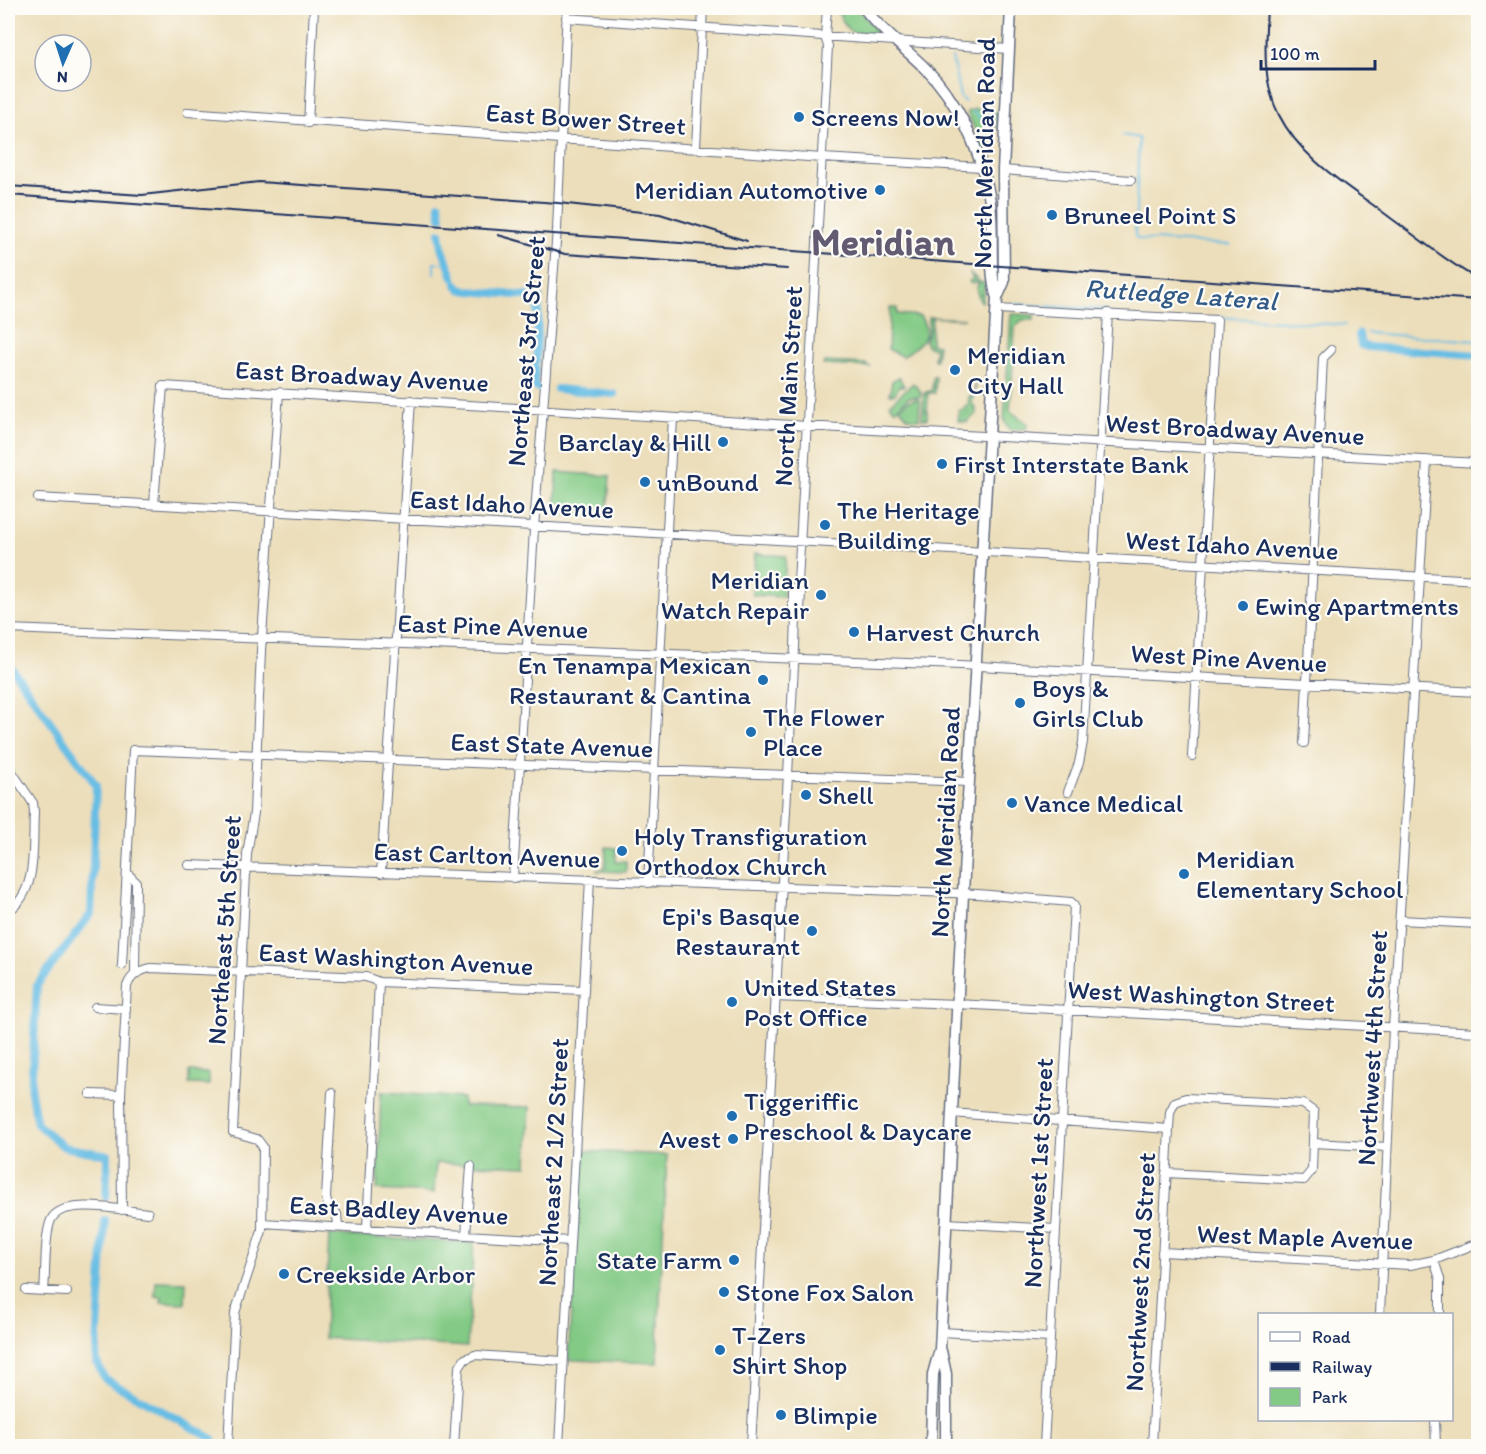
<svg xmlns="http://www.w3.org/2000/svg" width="1486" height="1454" font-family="Itim,sans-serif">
<defs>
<pattern id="garden-furrows" width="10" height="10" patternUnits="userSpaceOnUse" patternTransform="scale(1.5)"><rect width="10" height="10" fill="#83ca85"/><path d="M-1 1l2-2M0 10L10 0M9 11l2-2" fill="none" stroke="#6aa470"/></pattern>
</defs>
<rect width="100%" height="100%" fill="#fdfcf7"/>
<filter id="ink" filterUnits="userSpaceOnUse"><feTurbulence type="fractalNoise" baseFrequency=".0167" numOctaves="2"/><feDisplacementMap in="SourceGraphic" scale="12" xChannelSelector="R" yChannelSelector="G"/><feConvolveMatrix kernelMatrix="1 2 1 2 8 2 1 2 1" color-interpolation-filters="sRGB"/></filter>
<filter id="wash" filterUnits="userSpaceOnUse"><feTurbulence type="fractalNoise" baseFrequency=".008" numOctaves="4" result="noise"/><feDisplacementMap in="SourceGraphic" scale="24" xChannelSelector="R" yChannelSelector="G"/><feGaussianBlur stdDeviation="1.35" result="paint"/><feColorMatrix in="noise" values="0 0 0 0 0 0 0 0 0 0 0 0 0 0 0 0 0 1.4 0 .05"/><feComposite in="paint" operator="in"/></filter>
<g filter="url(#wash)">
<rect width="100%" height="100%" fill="#ecdeba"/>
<path fill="#83ca85" stroke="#4f7c72" stroke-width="1.5" d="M836,8H857L880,35C845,32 851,37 836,8Z
M975,109L996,112V130L989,133L992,155L988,159L967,112Z
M890,308H897V314L920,316C936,340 915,345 903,357L888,349Z
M1011,314L1034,315V320H1022L1015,327L1010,411L1027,423L1026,429L1010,430L1004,421Z
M899,377L904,386H899L895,394H890L892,381Z
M913,383L921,392L920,397H909L895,410L890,404Z
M917,399L920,401L919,419L908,418L900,408L908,401Z
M557,472L610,476L607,517L555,514Z
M755,554L786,556L783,597L752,595Z
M606,847L616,848V862L626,861V872L596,871L605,868Z
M189,1072L209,1073V1085L189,1084Z
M381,1092L463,1098V1106L530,1107L527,1166L436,1163L434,1193L377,1190Z
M582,1151L667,1155L657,1363L570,1360L568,1357Z
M329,1235L474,1243L467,1347L324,1338Z
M156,1281L186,1282L185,1303L161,1302L162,1297L155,1296Z"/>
<path fill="url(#garden-furrows)" stroke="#4f7c72" stroke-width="1.5" d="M970,273L980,282L985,283L982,302L979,299L976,288L979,285L975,281L972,284L969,282L973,278Z
M929,317L965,319L932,317L931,344L938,345L936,360H934L935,348L928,347L925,341L928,332Z
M825,362L866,364L870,367L823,365Z
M933,377H936L935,393H928L927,419H922L924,393L932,390Z
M977,380L972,403L976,409V414L967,422L958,421L959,410H964L965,406H968L969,396H972Z"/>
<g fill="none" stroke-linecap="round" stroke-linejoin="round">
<path stroke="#68bde4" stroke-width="2" d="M952,58L960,96L965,102
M973,112L983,121L995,125
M1122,135L1139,138L1135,236L1138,239L1230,245
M434,274V263H442
M1014,304L1107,310
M1217,317L1345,325
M1367,333L1478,341"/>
<path stroke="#68bde4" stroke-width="8" d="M439,204L441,217
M440,233L442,247L453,277
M456,284L460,289L469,291L539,297L536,360
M1359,334L1361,345L1367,347L1478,355
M535,367L534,386L538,388
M557,389L614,394
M8,663L96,785L91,914L37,985L31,1093L37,1124L64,1147L108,1155L106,1197
M105,1220L96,1361L105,1379L213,1439V1446"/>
</g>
</g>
<g filter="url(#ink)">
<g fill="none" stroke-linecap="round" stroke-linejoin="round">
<defs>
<path id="minor" d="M566,18L1008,49
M188,112L822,158L982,167
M308,123L314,8
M696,147L703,8
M1003,170L1131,180
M997,309L1217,320L1192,756
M38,498L1478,580
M154,504L163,386L872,430L1478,463
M796,616L800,611L801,592L797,587
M8,629L960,665L1478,692
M1304,743L1323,358L1331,350
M8,766L33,803L34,812C32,844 39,892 8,911
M1068,792L1079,763L1083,742L1108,313
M189,865L978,894L1071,902L1074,906L1044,1446
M127,873L136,882L135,973
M381,873L411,400
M513,878L535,513L557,229L567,8
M648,883L673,418
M1400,920L1478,924
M122,965L133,750L969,782
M775,997L957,1004L1478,1032
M95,1007L126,1009
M332,1093L326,1197L328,1205L337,1214L338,1227
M90,1094L121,1095
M951,1113L1169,1129
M1314,1143L1387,1147
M122,1210L121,1095L127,986C131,975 139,971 150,968L366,977L379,982L584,990
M262,1223L570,1241
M946,1223L1056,1229
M367,1229L379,982
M466,1235L471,1166
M1162,1252L1410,1265L1434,1260L1478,1243
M1434,1260L1440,1279V1314
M26,1290L67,1292
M44,1291C46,1273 44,1236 51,1220C62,1196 126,1211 148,1213
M1380,1314L1393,1028L1427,460
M941,1332L1050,1338
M1435,1420L1436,1446
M228,1446L235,1313L262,1231L263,1147L257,1139L233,1132L247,854L254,813L261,651L279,392
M454,1446L459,1368L465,1359L475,1355L563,1361
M559,1446L590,879
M751,1446L795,647L796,616L793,610V591L798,582L828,46L825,37L827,8
M1152,1446L1169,1129L1170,1112L1175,1102L1186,1098L1303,1104L1314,1112L1312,1170L1304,1180L1166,1173"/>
<path id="major" d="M864,8C881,31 905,48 926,69C957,100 979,147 988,190C996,226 987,267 997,298
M941,1351L946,1374V1446
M931,1446L933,1374L940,1349L967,815L997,298L1004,282L1003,170L1011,8"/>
</defs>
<use href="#minor" stroke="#646c7e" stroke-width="10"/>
<use href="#major" stroke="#646c7e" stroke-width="13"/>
<use href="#minor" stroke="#fff" stroke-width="8"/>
<use href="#major" stroke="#fff" stroke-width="10"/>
<path stroke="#1b2f5e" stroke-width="2" d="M1267,8C1265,44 1262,82 1279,115C1302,161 1353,189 1392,219C1420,239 1448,263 1478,279
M8,186L142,195L259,182L558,203L660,214L747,241
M8,195L1478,300
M498,235L565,254L787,269"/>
</g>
</g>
<g fill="#1f6fb2" stroke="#fdfcf7" stroke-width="2">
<circle cx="799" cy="117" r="6"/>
<circle cx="880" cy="190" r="6"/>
<circle cx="1052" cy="215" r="6"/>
<circle cx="955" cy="370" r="6"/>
<circle cx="723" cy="442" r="6"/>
<circle cx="942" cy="464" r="6"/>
<circle cx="645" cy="482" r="6"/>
<circle cx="825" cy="525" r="6"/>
<circle cx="821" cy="595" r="6"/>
<circle cx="1243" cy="606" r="6"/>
<circle cx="854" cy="632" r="6"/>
<circle cx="763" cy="680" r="6"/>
<circle cx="1020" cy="703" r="6"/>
<circle cx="751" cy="732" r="6"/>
<circle cx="806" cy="795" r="6"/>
<circle cx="1012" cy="803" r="6"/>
<circle cx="622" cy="851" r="6"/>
<circle cx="1184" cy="874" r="6"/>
<circle cx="812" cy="931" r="6"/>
<circle cx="732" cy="1002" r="6"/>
<circle cx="732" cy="1116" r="6"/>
<circle cx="733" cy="1139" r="6"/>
<circle cx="734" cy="1260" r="6"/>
<circle cx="284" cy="1274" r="6"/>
<circle cx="724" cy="1292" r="6"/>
<circle cx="720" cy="1350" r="6"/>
<circle cx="781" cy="1415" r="6"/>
</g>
<g text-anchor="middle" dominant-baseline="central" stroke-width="4.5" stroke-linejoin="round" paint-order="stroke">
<g font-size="26" fill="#1b2f5e" stroke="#fdfcf7" text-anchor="start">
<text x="811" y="117">Screens Now!</text>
<text x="868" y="190" text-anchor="end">Meridian Automotive</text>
<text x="1064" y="215">Bruneel Point S</text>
<text x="967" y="355">Meridian<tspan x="967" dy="30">City Hall</tspan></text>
<text x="711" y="442" text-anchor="end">Barclay &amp; Hill</text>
<text x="954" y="464">First Interstate Bank</text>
<text x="657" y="482">unBound</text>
<text x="837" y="510">The Heritage<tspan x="837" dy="30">Building</tspan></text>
<text x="809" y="580" text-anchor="end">Meridian<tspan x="809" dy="30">Watch Repair</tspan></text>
<text x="1255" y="606">Ewing Apartments</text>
<text x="866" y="632">Harvest Church</text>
<text x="751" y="665" text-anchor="end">En Tenampa Mexican<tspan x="751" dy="30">Restaurant &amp; Cantina</tspan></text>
<text x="1032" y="688">Boys &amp;<tspan x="1032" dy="30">Girls Club</tspan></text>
<text x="763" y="717">The Flower<tspan x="763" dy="30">Place</tspan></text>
<text x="818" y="795">Shell</text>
<text x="1024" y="803">Vance Medical</text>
<text x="634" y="836">Holy Transfiguration<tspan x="634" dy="30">Orthodox Church</tspan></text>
<text x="1196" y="859">Meridian<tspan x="1196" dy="30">Elementary School</tspan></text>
<text x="800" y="916" text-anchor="end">Epi's Basque<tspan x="800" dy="30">Restaurant</tspan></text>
<text x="744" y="987">United States<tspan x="744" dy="30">Post Office</tspan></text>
<text x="744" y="1101">Tiggeriffic<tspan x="744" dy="30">Preschool &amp; Daycare</tspan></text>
<text x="721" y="1139" text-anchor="end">Avest</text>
<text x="722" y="1260" text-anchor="end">State Farm</text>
<text x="296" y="1274">Creekside Arbor</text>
<text x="736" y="1292">Stone Fox Salon</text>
<text x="732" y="1335">T-Zers<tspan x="732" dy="30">Shirt Shop</tspan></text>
<text x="793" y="1415">Blimpie</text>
</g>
<g font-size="26" fill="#1b2f5e" stroke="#fdfcf7">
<text transform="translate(586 119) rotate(4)">East Bower Street</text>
<text transform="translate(984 153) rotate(-89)">North Meridian Road</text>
<text transform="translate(526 351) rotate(-85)">Northeast 3rd Street</text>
<text transform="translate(362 376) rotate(3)">East Broadway Avenue</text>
<text transform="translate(788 386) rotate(-87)">North Main Street</text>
<text transform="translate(1235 429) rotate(3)">West Broadway Avenue</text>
<text transform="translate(512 504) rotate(3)">East Idaho Avenue</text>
<text transform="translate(1232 545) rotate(3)">West Idaho Avenue</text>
<text transform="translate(493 626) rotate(2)">East Pine Avenue</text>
<text transform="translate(1229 658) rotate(3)">West Pine Avenue</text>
<text transform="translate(552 745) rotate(2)">East State Avenue</text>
<text transform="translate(945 822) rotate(-87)">North Meridian Road</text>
<text transform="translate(487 855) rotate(2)">East Carlton Avenue</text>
<text transform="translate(224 930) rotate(-86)">Northeast 5th Street</text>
<text transform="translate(396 959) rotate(3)">East Washington Avenue</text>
<text transform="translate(1201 996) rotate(3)">West Washington Street</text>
<text transform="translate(1372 1048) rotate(-87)">Northwest 4th Street</text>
<text transform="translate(553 1162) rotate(-87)">Northeast 2 1/2 Street</text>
<text transform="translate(1038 1173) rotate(-87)">Northwest 1st Street</text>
<text transform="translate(399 1210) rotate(3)">East Badley Avenue</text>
<text transform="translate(1305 1237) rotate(2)">West Maple Avenue</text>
<text transform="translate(1140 1272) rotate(-87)">Northwest 2nd Street</text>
</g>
<g font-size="27" font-style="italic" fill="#325a86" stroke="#fdfcf7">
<text transform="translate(1181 294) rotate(4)">Rutledge Lateral</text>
</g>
<g font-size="38" font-weight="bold" fill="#625b72" stroke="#fdfcf7">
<text x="883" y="242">Meridian</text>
</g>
</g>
<rect width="1486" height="1454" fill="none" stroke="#fdfcf7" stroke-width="30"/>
<rect x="1258" y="1313" width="195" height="108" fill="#fdfcf7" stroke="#a3aaba" stroke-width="1.5"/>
<rect x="1270" y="1332" width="30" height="9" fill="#ffffff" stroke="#a3aaba" stroke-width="1.5"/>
<text x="1312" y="1343" font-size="18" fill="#1b2f5e">Road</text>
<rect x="1270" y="1362" width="30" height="9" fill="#1b2f5e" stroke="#a3aaba" stroke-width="1.5"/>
<text x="1312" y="1373" font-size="18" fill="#1b2f5e">Railway</text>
<rect x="1270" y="1388" width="30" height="18" fill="#83ca85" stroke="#a3aaba" stroke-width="1.5"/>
<text x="1312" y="1403" font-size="18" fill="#1b2f5e">Park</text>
<g transform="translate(63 63) rotate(183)"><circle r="28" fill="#fdfcf7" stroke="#a3aaba" stroke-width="1.5"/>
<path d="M0-4.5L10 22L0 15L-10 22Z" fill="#1f6fb2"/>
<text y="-9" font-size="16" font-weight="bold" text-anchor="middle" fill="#1b2f5e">N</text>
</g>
<path d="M1261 60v9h114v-9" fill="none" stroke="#1b2f5e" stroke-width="3"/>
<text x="1270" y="60" font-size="18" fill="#1b2f5e" stroke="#fdfcf7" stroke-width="4.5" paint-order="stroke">100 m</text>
</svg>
